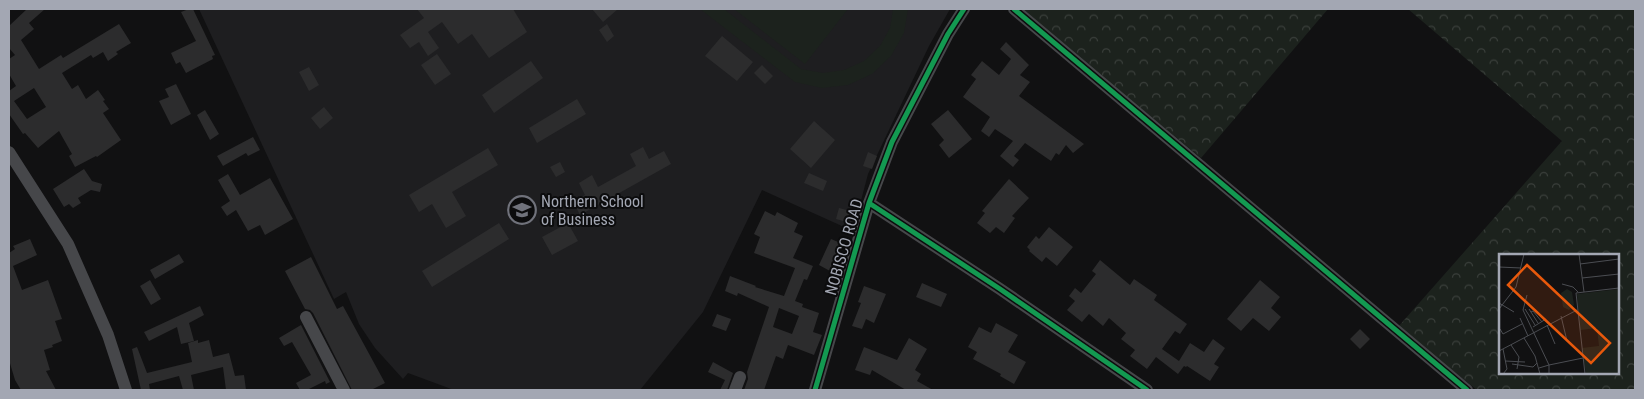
<svg xmlns="http://www.w3.org/2000/svg" width="1644" height="399" font-family="'Roboto Condensed',sans-serif">
<defs>
<pattern id="forest-crowns" width="20" height="18" patternUnits="userSpaceOnUse" patternTransform="scale(1.25)"><rect width="20" height="18" fill="#1c221d"/><path d="M2 6a3 3 0 1 1 6 0M12 15a3 3 0 1 1 6 0" fill="none" stroke="#3a3f3b"/></pattern>
</defs>
<rect width="100%" height="100%" fill="#111112"/>
<path fill="#1e1e20" d="M199,9H950L929,46L868,174L853,231L762,190L703,312L640,390H454L408,373L403,379L375,348L359,324L346,292L334,299Z"/>
<path fill="url(#forest-crowns)" fill-rule="evenodd" d="M1021,9H1328L1201,158Z
M1408,9H1635V390H1477L1398,327L1562,141ZM1500,255H1618V373H1500Z"/>
<path fill="#1c221d" d="M700,9H724L801,69L823,73L844,70L864,61L880,46L890,28L893,9H908L904,33L891,56L872,74L848,85L822,88L795,82Z
M734,9H848L805,64Z"/>
<path fill="#2c2c2d" fill-rule="evenodd" d="M27,9H45L29,23L34,29L21,40L39,69L61,55L63,58L119,24L131,43L116,52L118,54L108,61L103,52L93,58L91,55L62,73L72,89L78,85L86,99L98,90L105,100L103,101L109,109L103,113L121,140L97,157L96,156L75,167L69,156L72,154L59,131L38,148L25,133L23,134L9,114V91L16,86L9,74V59L15,55L9,48V26ZM34,88L46,107L27,119L14,101Z
M189,9H193L215,55L212,56L213,59L186,73L180,62L176,64L171,53L196,41L181,12Z
M417,9H513L527,32L489,58L472,34L458,44L442,22L428,32L439,48L428,56L419,42L410,48L400,35L424,18Z
M592,9H618L603,22Z
M607,24L614,36L607,42L599,30Z
M722,36L753,62L737,81L705,56Z
M1006,42L1029,65L1020,75L1030,82L1019,96L1084,144L1073,153L1066,145L1059,155L1056,153L1051,161L1025,143L1014,156L1019,160L1013,167L1000,156L1013,141L995,129L989,137L981,131L990,117L963,97L976,79L971,75L982,61L999,75L1011,59L1000,49Z
M437,54L451,74L435,85L421,65Z
M531,61L543,78L494,113L482,95Z
M762,65L773,76L765,84L754,73Z
M309,67L319,85L309,91L299,72Z
M176,84L191,114L171,125L159,101L169,97L165,89Z
M577,99L586,114L537,143L529,128Z
M324,107L333,118L320,129L311,118Z
M205,110L219,134L210,140L197,115Z
M948,110L972,139L949,158L939,145L944,140L931,124Z
M814,121L835,140L811,168L790,149Z
M253,137L260,150L248,156L246,153L223,166L217,156Z
M643,147L649,159L664,151L671,164L580,215L573,201L585,195L579,183L592,175L598,187L636,166L630,154Z
M488,148L498,165L452,192L466,216L446,228L432,204L419,212L409,195Z
M868,152L877,156L872,169L863,166Z
M560,162L565,172L556,177L550,167Z
M84,169L92,181L102,184L100,192L91,190L78,198L81,203L73,208L69,204L64,207L53,189Z
M809,173L827,181L823,191L804,183Z
M228,174L240,195L270,178L293,219L265,235L260,225L248,231L236,210L227,216L221,207L230,201L218,180Z
M1009,179L1029,198L1012,216L1015,218L1004,233L996,227L990,233L977,223L985,213L982,211Z
M839,208L854,212L851,223L836,219Z
M765,211L775,216L777,212L798,223L794,232L803,236L793,258L813,266L807,280L804,279L795,301L803,304L802,307L819,313L813,332L822,335L814,355L788,345L783,359L776,356L764,390H744L748,379L747,372L769,307L738,293L737,296L725,291L730,276L756,286L755,287L784,296L795,268L754,253L760,237L754,234ZM779,308L799,316L792,334L773,327Z
M499,223L509,239L432,287L422,271Z
M568,223L578,241L552,255L542,237Z
M1049,227L1073,247L1057,266L1046,257L1042,262L1029,251L1030,250L1027,247L1036,236L1039,239Z
M30,239L37,255L13,266L22,290L48,280L62,319L55,321L62,341L52,345L53,347L44,350L50,370L46,371L56,390H21L15,380L9,360V253L15,249L13,246Z
M831,239L843,244L830,271L819,265Z
M179,254L184,262L155,279L150,270Z
M311,257L337,309L343,306L385,383L371,390H352L313,313L310,310L305,309L285,271Z
M1100,260L1130,285L1134,279L1157,295L1154,300L1187,324L1180,334L1175,331L1162,349L1179,361L1190,343L1204,352L1213,339L1225,348L1214,364L1219,367L1210,381L1187,366L1186,367L1184,366L1178,374L1156,357L1147,369L1130,356L1135,350L1121,339L1126,333L1109,318L1103,326L1089,314L1082,322L1067,310L1075,301L1069,296L1075,288L1081,293L1096,274L1092,271Z
M150,280L161,299L151,305L140,286Z
M1260,280L1280,297L1271,308L1281,317L1269,331L1253,318L1241,331L1227,319Z
M922,283L947,294L941,307L916,297Z
M864,286L886,294L874,323L866,319L862,329L852,326L861,303L858,302Z
M200,306L204,315L189,323L194,341L181,344L177,327L149,341L144,332Z
M717,314L731,319L726,331L712,326Z
M996,323L1018,335L1008,352L1026,362L1014,384L1000,376L1001,374L973,359L977,352L968,347L979,327L991,333Z
M301,325L330,382L326,384L325,381L307,390H300L296,383L311,375L292,342L284,346L279,338Z
M1360,329L1370,339L1360,349L1350,339Z
M909,338L927,349L915,370L921,374L917,381L933,390H906L872,370L870,375L855,370L864,347L897,360Z
M198,340V343L209,340L213,357L229,353L235,376L244,375L246,390H226L223,367L191,375L194,390H183L179,376L149,384L150,390H141L132,349L137,347L147,373L192,362L188,343Z
M713,362L733,373L727,390H720L725,380L708,372Z"/>
<g fill="none" stroke-linecap="round" stroke-linejoin="round">
<path stroke="#46474a" stroke-width="12" d="M1014,9L1467,390
M9,152L68,244L108,335L126,390
M869,203L1000,289L1147,390
M306,317L344,390
M735,390L740,377
M815,390L869,203L892,142L948,34L964,9"/>
<defs>
<path id="cycleway" d="M1014,9L1467,390
M869,203L1000,289L1147,390
M815,390L869,203L892,142L948,34L964,9"/>
</defs>
<use href="#cycleway" stroke="#0c0c0d" stroke-width="8"/>
<use href="#cycleway" stroke="#139951" stroke-width="5"/>
</g>
<defs>
<symbol id="school-ring" viewBox="-11 -11 22 22"><circle r="9.5" fill="#0c0c0d" stroke="#70727b" stroke-width="1.5"/><path d="M0-5L7-2L0 1L-7-2ZM-4 1L0 2.5L4 1V4Q0 6-4 4Z" fill="#70727b"/></symbol>
</defs>
<g fill-rule="evenodd">
<use href="#school-ring" x="506" y="194" width="32" height="32"/>
</g>
<g text-anchor="middle" dominant-baseline="central" stroke-width="4" stroke-linejoin="round" paint-order="stroke">
<g font-size="16" fill="#a3a7b3" stroke="#0c0c0d" text-anchor="start">
<text x="541" y="201">Northern School<tspan x="541" dy="18">of Business</tspan></text>
</g>
<g font-size="16" fill="#a3a7b3" stroke="#0c0c0d">
<text transform="translate(844 247) rotate(-74)">NOBISCO ROAD</text>
</g>
</g>
<g transform="translate(1499 254)">
<rect width="120" height="120" fill="#111112"/>
<path d="M120,35V120H87L83,94L100,92L98,74L81,76L78,40Z" fill="#1c221d"/>
<path d="M68,35L73,38L75,51L70,56L64,53L62,39Z" fill="#1c221d"/>
<path fill="none" stroke="#4b4d52" stroke-width="1" d="M80,0L85,38M81,10L120,5M0,13L22,14M83,24L120,20M63,30L74,33L79,38M28,41L24,56L50,111L84,104M0,49L15,58M0,55L17,33L25,0M26,55L36,71M30,55L39,69M32,58L34,57L43,68M62,62L68,87M21,64L29,82M48,71L56,90M34,73L47,65M1,75L4,80L23,70M25,84L36,102L41,120M12,91L20,103L18,115M0,97L78,56M6,107L26,108M13,110L34,113L38,109M40,114L50,111V120M4,120L8,115L4,95M86,120L77,39L120,34"/>
<path fill="#e8590c" fill-opacity="0.15" stroke="#e8590c" stroke-width="2.5" d="M28,11L111,89L92,109L9,31Z"/>
<rect width="120" height="120" fill="none" stroke="#a3a7b3" stroke-width="2.5"/>
</g>
<rect width="1644" height="399" fill="none" stroke="#a3a7b3" stroke-width="20"/>
</svg>
